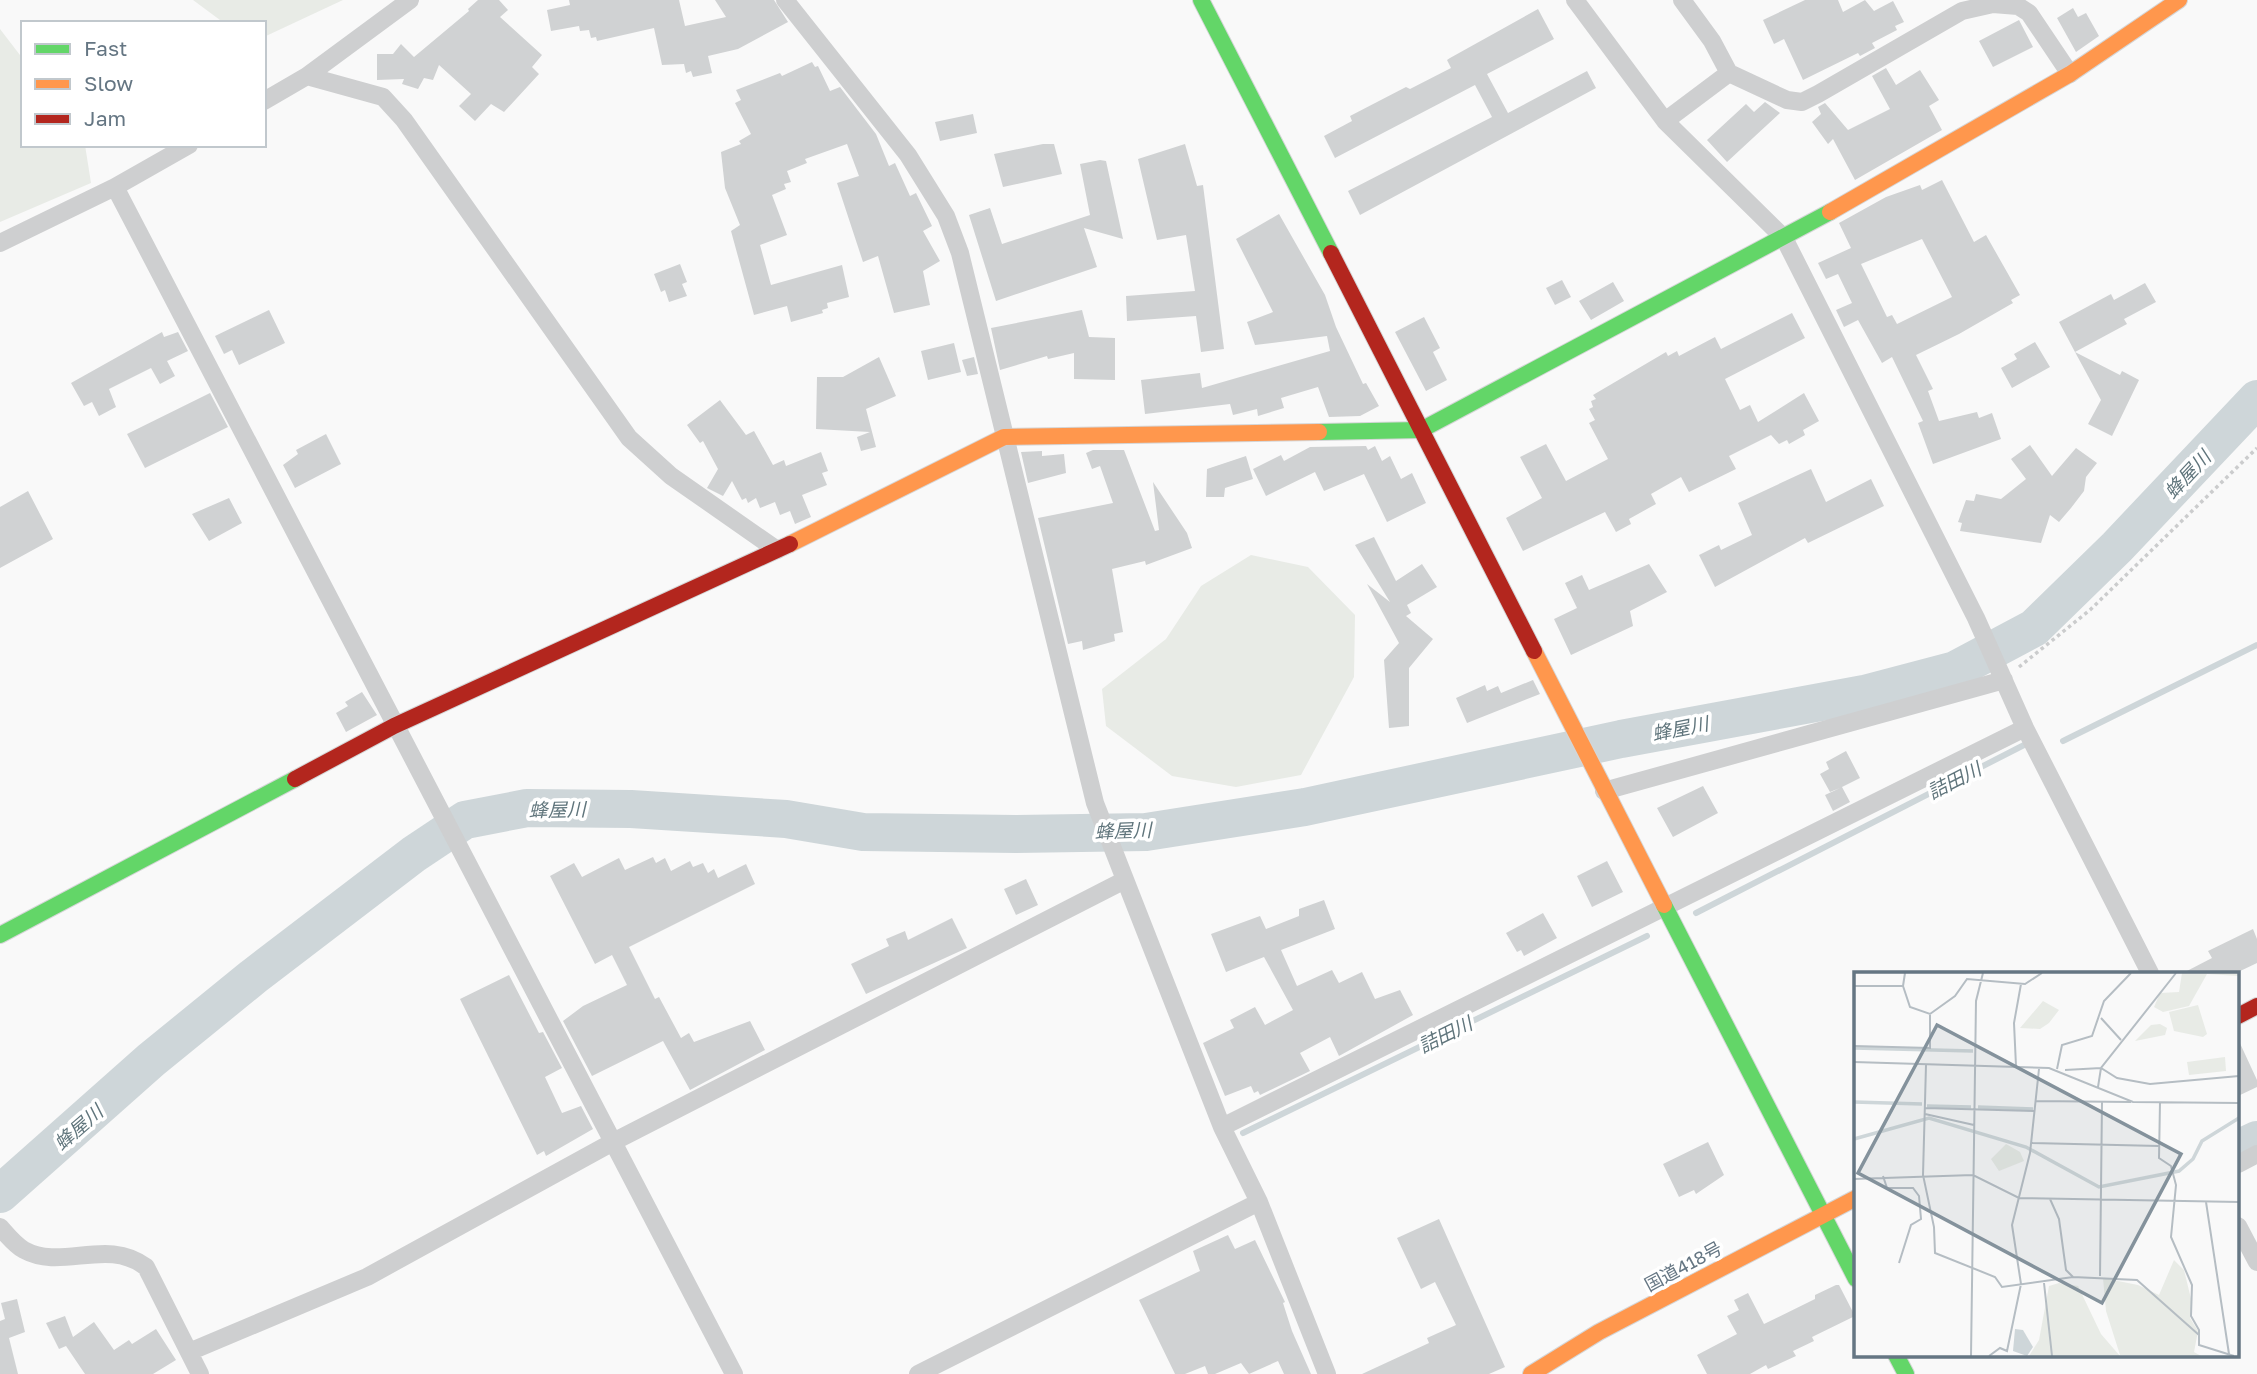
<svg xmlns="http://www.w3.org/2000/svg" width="2257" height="1374" font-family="'Golos Text','Noto Sans JP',sans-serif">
<rect width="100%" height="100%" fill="#f9f9f9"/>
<path fill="#e8ebe6" d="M193,0H343L266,36L264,23H224Z
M0,29L23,59V145H85L91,183L0,222Z
M1251,555L1308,567L1355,615L1354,677L1301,775L1236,787L1172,776L1106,726L1102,689L1166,639L1201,586Z"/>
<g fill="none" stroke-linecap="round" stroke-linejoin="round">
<path stroke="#ced6d9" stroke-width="6" d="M2063,741L2257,645
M1696,913L2026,744
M1243,1133L1647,936"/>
<path stroke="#ced6d9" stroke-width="38" d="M2238,1149L2257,1140
M0,1194L151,1060L253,977L414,854L465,820L527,808L631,809L786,819L863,832L1016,834L1146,832L1305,807L1621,739L1864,694L1955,670L2034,628L2117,547L2257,399"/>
</g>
<path fill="#d0d2d3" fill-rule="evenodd" d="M478,0H499L508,10L500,17L542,55L532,67L539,74L504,112L491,104L475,121L459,106L471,94L439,65L433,80L424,78L418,89L402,84L404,79L377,80V54H393L401,44L414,57L469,11L468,9Z
M569,0H679L685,26L726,17L715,0H774L788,22L738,49L708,56L712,73L693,77L691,71L686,73L684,64L662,65L654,28L597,41L596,37L591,38L589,30L580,31L579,26L551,31L547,10L570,5Z
M1805,0H1838L1843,12L1865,0L1874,11L1893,1L1904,22L1895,26L1897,30L1872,43L1875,48L1860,56L1858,53L1803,80L1784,39L1774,44L1763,20Z
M2073,8L2078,17L2086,13L2099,36L2076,52L2057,18Z
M1538,9L1554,39L1487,74L1508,113L1587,71L1596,88L1360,215L1348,191L1492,117L1475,85L1335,158L1324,136L1352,121L1350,116L1406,87L1410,89L1451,68L1447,60L1450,58Z
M2019,20L2033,47L1993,67L1979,41Z
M812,62L815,67L818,66L830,91L840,87L876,134L889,166L895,163L910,196L916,193L932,226L923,231L940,261L923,271L930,305L894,313L878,256L863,262L837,183L859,176L847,144L805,159L807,163L787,171L791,182L784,184L786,189L772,195L787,235L760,245L771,285L842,265L849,297L827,303L828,308L822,310L823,313L791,322L787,306L754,315L731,231L740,225L725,188L721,152L741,144L739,141L751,134L735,103L741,100L736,90L780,73L782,76Z
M1886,68L1896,85L1920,70L1939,100L1929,106L1942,130L1855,180L1833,139L1828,144L1812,122L1821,114L1818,107L1825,103L1848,130L1890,109L1872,76Z
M1765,102L1780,113L1727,162L1707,140L1746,104L1754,112Z
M973,114L977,133L940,141L935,122Z
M1043,144H1054L1062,174L1003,187L994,154Z
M1185,144L1197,186L1203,185L1224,349L1201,352L1196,316L1127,321L1126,296L1195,291L1186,235L1157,240L1138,159Z
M1100,160L1106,161L1123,239L1084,228L1097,267L996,301L969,215L990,208L1002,244L1090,215L1080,164Z
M1942,180L1974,242L1986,235L2020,295L2011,300L2013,303L1959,334L1916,355L1933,389L1928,391L1939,421L1977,412L1979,418L1992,413L2001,439L1933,464L1918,423L1923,421L1892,357L1882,363L1858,320L1844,327L1836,310L1852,303L1838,274L1826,279L1818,263L1851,248L1839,223L1886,197L1920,185L1922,190ZM1922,239L1952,297L1897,324L1892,315L1887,317L1861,264Z
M1279,214L1325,295L1336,327L1363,384L1366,383L1379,406L1360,416L1329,417L1318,387L1281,398L1284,408L1258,416L1257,409L1233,415L1230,404L1145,414L1141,380L1200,373L1202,388L1330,351L1327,336L1255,345L1247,322L1273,312L1236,239Z
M680,264L687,282L682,284L687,296L669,302L665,290L661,292L654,274Z
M1562,280L1571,297L1555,305L1546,288Z
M1613,282L1624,301L1591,320L1579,301Z
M2145,283L2156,302L2124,319L2127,324L2075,352L2059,322L2111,294L2114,300Z
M269,310L285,343L239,365L232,350L224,354L215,336Z
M1082,310L1089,337L1115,338V380L1074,379V353L1048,359L1047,356L1000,370L991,328Z
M1792,313L1805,338L1725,379L1740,410L1750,405L1758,422L1804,393L1819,421L1803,430L1805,435L1789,444L1787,440L1779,444L1771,435L1729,456L1736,469L1689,492L1681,477L1651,494L1656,504L1629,519L1631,524L1616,532L1605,512L1523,551L1506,518L1542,498L1520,457L1546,444L1566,481L1608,459L1589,423L1595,420L1589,409L1593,407L1591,401L1596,399L1593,395L1666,352L1668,356L1677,351L1679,356L1715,337L1721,349Z
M1424,317L1440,348L1433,352L1447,380L1426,391L1395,332Z
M162,332L164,337L178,332L188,351L167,361L175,376L160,384L151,368L109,389L116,407L99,416L92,402L84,406L71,383Z
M2035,342L2050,367L2012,388L2001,368L2017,359L2014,354Z
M954,343L961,372L928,380L921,351Z
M2075,352L2120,375L2122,371L2139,380L2112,436L2088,424L2101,400Z
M879,357L896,396L866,409L876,447L861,451L857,437L870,432L816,429L817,377H843Z
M974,357L978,374L967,376L962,360Z
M210,393L228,427L145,468L127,434Z
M720,400L746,435L754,431L773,465L784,460L786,466L821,452L828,471L822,473L827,485L802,495L811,517L795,524L790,511L780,515L775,502L760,508L756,498L748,503L746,498L742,500L732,481L723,496L707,488L718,469L703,441L700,443L687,425Z
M326,434L341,464L295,488L283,465L298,454L296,450Z
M2030,445L2052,476L2076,448L2097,463L2086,477L2084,491L2071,508L2059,522L2050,515L2041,543L1960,531L1962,523L1958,522L1966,500L1974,501L1976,494L2001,499L2026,479L2011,459Z
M1366,446L1368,450L1375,446L1382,461L1390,456L1401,479L1412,473L1426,503L1387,522L1364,474L1324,491L1315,472L1266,496L1253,469L1281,455L1284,461L1310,447Z
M1093,450H1124L1155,531L1159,530L1153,482L1187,533L1192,548L1146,565L1145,561L1112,569L1123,632L1114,634L1115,641L1083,650L1082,641L1068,644L1038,518L1113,503L1100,466L1092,469L1086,453Z
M1042,451V456L1064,454L1066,473L1028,483L1021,452Z
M1246,456L1253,479L1225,488L1224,497H1206L1207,469Z
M1811,469L1826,502L1871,479L1884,506L1808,543L1805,538L1715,587L1699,555L1719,545L1721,550L1752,535L1738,503Z
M28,491L53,539L0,568V507Z
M229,498L242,523L209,541L192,514Z
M1374,537L1396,581L1422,564L1437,587L1407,605L1411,613L1406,616L1433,639L1409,668V726L1389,728L1384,660L1399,643L1367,584L1390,602L1355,545Z
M1649,564L1667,592L1630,611L1633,626L1571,655L1554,619L1577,608L1565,583L1582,575L1589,590Z
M1533,680L1540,694L1467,723L1456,698L1485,685L1487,691L1498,686L1501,693Z
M362,692L377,715L346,732L336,713L348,706L345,702Z
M1846,751L1860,778L1842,787L1850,802L1833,811L1825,795L1840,788L1830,792L1820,774L1829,769L1826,762Z
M1703,786L1718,813L1673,837L1657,808Z
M653,857L656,863L665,858L671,871L690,861L693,867L703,863L708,873L714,869L718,878L746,864L755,884L629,947L655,999L659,997L681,1038L689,1033L694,1042L750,1021L765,1050L690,1090L663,1041L592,1076L563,1021L583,1006L627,985L612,955L595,964L550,876L574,863L582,877L619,858L625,870Z
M1607,861L1623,892L1592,907L1577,876Z
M1026,879L1038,905L1016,915L1004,889Z
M1324,900L1335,929L1281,950L1297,986L1332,970L1339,983L1362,972L1375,999L1400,990L1413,1015L1339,1056L1330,1037L1300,1053L1310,1071L1260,1095L1258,1091L1254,1093L1251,1086L1225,1096L1203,1043L1234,1028L1230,1020L1255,1007L1265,1025L1293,1010L1264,957L1226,972L1211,934L1260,916L1266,929L1299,916V909Z
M1543,913L1557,938L1524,956L1521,950L1517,952L1506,933Z
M952,918L967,948L866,994L851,964L889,946L886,939L905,931L908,940Z
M2253,929L2257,939V963L2236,973H2183L2212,958L2208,951Z
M509,975L539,1033L543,1032L562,1068L545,1077L562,1113L581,1106L593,1129L546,1156L544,1151L537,1155L460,999Z
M2238,1039L2257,1080V1087L2238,1096Z
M1708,1142L1724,1175L1696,1194L1694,1190L1679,1197L1663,1164Z
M1439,1219L1505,1367L1489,1374H1362L1429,1343L1427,1338L1456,1325L1435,1282L1421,1289L1397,1238Z
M1228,1235L1235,1249L1255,1240L1285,1302L1283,1303L1292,1331L1311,1374H1284L1278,1361L1249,1374L1241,1363L1215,1374H1208L1205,1366L1185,1374H1175L1139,1300L1200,1271L1193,1251Z
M1836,1285H1839L1855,1316L1812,1337L1814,1341L1793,1351L1796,1356L1768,1369L1766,1365L1750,1374H1707L1697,1355L1737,1334L1727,1316L1739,1310L1734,1300L1748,1293L1764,1324L1815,1299V1295Z
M17,1299L25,1332L9,1338L18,1374H0V1321L5,1319L1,1303Z
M65,1316L73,1337L94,1322L114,1350L129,1340L132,1344L156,1329L176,1360L153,1374H85L66,1346L59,1349L46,1323Z"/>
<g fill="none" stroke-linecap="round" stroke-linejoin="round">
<defs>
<path id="fast" d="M1201,0L1331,253
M1319,432L1421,430L1830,212
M1664,905L1856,1279
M0,935L295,779
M1896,1355L1906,1374"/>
<path id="slow" d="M1830,212L2070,74L2179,0
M790,544L1004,437L1319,432
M1534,651L1664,905
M1531,1374L1599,1332L1856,1198"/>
<path id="jam" d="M1331,253L1534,651
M295,779L394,726L790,544
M2238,1016L2257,1006"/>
</defs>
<use href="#fast" stroke="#d5d6d7" stroke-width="18"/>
<use href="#slow" stroke="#d5d6d7" stroke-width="18"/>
<use href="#jam" stroke="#d5d6d7" stroke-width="18"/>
<path stroke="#cbcccd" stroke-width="3.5" stroke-dasharray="3.5 3.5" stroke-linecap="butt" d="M2019,667L2090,610L2257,448"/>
<path stroke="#cecfd0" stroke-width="18" d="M785,0L908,155L946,216L960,253L1095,803L1222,1127L1259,1202L1327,1374
M1575,0L1665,121L1784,238L1976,618L2025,728L2150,973
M1682,0L1712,41L1729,73L1787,100L1802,102L1818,94L1962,11L1993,4L2018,6L2029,13L2070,74
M307,76L383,97L404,120L629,438L671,476L777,550
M264,101L307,76L410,0
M1665,121L1729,73
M115,187L734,1374
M0,243L115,187L189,145
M1604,791L2004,680
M1222,1127L2025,728
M2238,1164L2257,1154
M2238,1226L2257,1262
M0,1227C7,1235 15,1245 24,1250C62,1271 107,1237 146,1267L200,1374
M189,1352L367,1277L613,1142L1123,881
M918,1374L1259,1202"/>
<use href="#fast" stroke="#63d668" stroke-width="16"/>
<use href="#slow" stroke="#ff974d" stroke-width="16"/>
<use href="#jam" stroke="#b3261e" stroke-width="16"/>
</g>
<g text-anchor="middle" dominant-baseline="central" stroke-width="7" stroke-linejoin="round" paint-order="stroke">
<g font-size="18" fill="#657683" stroke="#fff">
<text transform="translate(1683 1266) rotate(-28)">国道418号</text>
</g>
<g font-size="19" font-style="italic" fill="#60757c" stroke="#fff">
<text transform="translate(2187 474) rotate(-47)">蜂屋川</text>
<text transform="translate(1680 728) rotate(-11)">蜂屋川</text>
<text transform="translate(1954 780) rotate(-27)">詰田川</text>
<text transform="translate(557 809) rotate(-1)">蜂屋川</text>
<text transform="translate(1123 830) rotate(-2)">蜂屋川</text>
<text transform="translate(1445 1034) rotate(-26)">詰田川</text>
<text transform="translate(78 1127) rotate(-41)">蜂屋川</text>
</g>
</g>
<g transform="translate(1854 972)">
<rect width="385" height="385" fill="#f9f9f9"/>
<path d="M328,1H385V4L353,2L335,34L309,40L300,35L306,21L325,20ZM189,29L205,38L195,51L186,57L166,56ZM344,33L353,62L349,65L320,59L315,40ZM306,52L313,56L311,63L281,69L297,53ZM371,85L372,99L335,103L333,90ZM152,172L166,180L170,189L145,199L137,187ZM320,288L330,298L338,331L336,346L344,359L340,380L347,384L266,383L252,339L249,306L284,313L305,323ZM205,311L224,314L247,362L266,384H175L185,368L195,314Z" fill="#e8ebe6"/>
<path d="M161,357L169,358L179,375L173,384L159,379Z" fill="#ced6d9"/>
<path fill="none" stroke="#ced6d9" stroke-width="3.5" d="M0,76L119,79M0,130L68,132M73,134L117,135M124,135L179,137M0,167L75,146L172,175L245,215L325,199L339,187L348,169L385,146"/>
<path fill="none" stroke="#b5bdc3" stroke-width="2" d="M51,1L49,14L56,35L76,42L101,24L113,7L171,12L188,1M0,14H49M247,46L267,68M0,74L76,76V43M0,90L195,96L279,130L385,131M72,93L69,203L80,255L81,281L141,305L148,315L219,305L283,308L345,363M162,94L160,51L167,12M203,97L208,73L238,64L250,29L277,1M211,98L247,96L263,106L296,112L385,104M244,115L247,96L322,1M181,129L277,130M306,130L305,186L317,194L322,213L317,265L338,313L337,344L345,358V373L380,384M71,136L181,139M71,142L120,153M177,171L305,174M29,204L33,216H59L65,224L67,247L57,253L45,291M0,207L119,203L165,226L385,230M196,227L205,247L212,298L219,305M352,230L375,382M246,304L248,130M190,311L198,384M117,384L122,29L129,1M135,384L146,376L153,379L167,312L158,253L176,181L185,97"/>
<path fill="#84929c" fill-opacity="0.15" stroke="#84929c" stroke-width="3.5" d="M83,53L327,182L248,331L4,201Z"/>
<rect width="385" height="385" fill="none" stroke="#657683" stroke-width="3.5"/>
</g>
<rect x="21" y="21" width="245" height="126" fill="#ffffff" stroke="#c1c8cd" stroke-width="2"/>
<rect x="35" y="44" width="35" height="10" fill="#63d668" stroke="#c1c8cd" stroke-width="2"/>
<text x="84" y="56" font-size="21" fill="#657683">Fast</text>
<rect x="35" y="79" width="35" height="10" fill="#ff974d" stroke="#c1c8cd" stroke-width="2"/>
<text x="84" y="91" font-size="21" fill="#657683">Slow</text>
<rect x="35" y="114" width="35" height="10" fill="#b3261e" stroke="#c1c8cd" stroke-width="2"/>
<text x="84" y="126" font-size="21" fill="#657683">Jam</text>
</svg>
